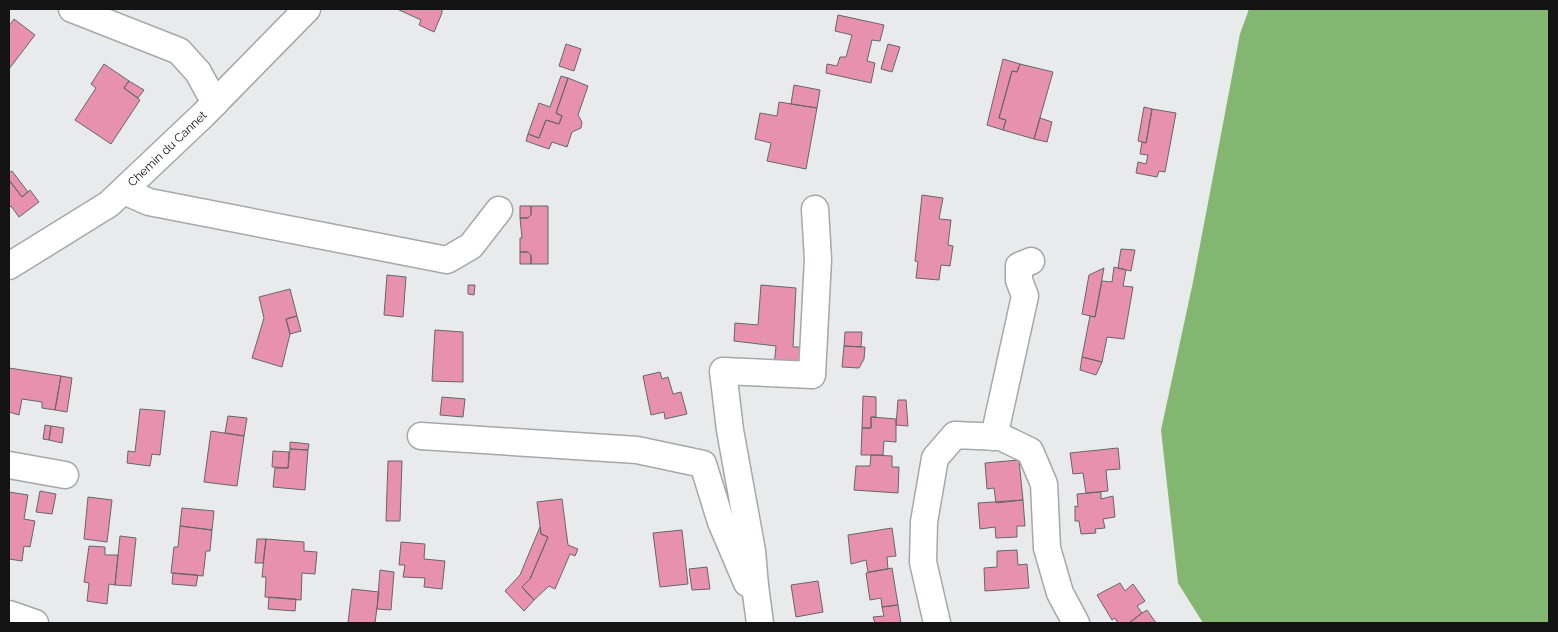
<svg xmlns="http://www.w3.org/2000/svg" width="1558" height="632" font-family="Raleway,sans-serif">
<rect width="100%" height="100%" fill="#e9eaeb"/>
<path fill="#83b671" d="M1249,9H1549V623H1203L1178,583L1161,430L1193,282L1240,34Z"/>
<path fill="#e891ae" stroke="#676666" d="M397,9H442V13L434,32L419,25L421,20Z
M838,15L884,25L880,41L872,40L867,61L875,63L871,83L826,73L827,64L837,66L840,57H846L852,35L835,31Z
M14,19L35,35L9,69V26Z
M566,44L581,49L574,71L559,66Z
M888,44L900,47L892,72L881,69Z
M1003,59L1020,64L1017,72L1012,71L999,118L1006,120L1003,130L987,125Z
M104,64L129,81L124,88L140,100L111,144L75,120L96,88L91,84Z
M1020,64L1053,72L1034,139L1003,130L1006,120L999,118L1012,71L1017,72Z
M561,76L568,78L556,113L562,116L559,124L546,120L539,138L528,134L539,103L550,107Z
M568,78L588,86L578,115L582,122L581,128L572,132L567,147L552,142L549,149L526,141L528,134L539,138L546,120L559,124L562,116L556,113Z
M129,81L144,90L138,98L124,88Z
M794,85L820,90L817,108L791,104Z
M779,102L817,108L806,169L767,161L771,143L755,139L760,113L777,116Z
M1144,107L1152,109L1146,143L1138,141Z
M1152,109L1176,113L1165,172L1159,171L1157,177L1136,173L1138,162L1146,164L1148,155L1140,154L1142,142L1146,143Z
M1040,118L1052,122L1047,142L1034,139Z
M12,171L28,192L22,197L9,180V173Z
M9,180L22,197L30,190L39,202L19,217L11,206L9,208Z
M922,195L943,198L939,219L951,220L948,245L953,246L950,266L941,265L939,280L916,278L918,262L915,261Z
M520,206H531V215L528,218H520Z
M531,206H548V264H531V255L528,252H520V238H522L520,218H528L531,215Z
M1121,249L1135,250L1131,271L1118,268Z
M520,252H528L531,255V264H520Z
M1114,267L1126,270L1123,286L1133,287L1124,339L1107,337L1102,362L1082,357L1090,316L1095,317L1102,281L1112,282Z
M1104,268L1095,317L1082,314L1089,275Z
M387,275L406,277L403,317L384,315Z
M468,285H475L474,295L468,294Z
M761,285L796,288L793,347H802L801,362L774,366L776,346L734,341L735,323L758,325Z
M290,289L297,316L286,319L290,334L282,367L252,358L264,318L259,297Z
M297,316L301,331L290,334L286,319Z
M435,330L463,332V382L432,381Z
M845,332H862L861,347L844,346Z
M844,346L865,347L864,359L859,368L842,367Z
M1082,357L1102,362L1096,375L1080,370Z
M9,368L61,376L55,410L42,408V402L22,399L19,415L9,412Z
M660,372L662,379L668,377L673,394L681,392L687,414L665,419L664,412L651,415L643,376Z
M61,376L72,378L67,412L55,410Z
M863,396L876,397V417H871V428H862Z
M442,397L465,399L463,417L440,415Z
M898,400H906L908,426L896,425Z
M140,409L165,411L160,455L152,454L150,466L127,463L128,451L135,452Z
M228,416L247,418L244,436L225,433Z
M871,417L896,419V442L884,441L883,455H861L862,428H871Z
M45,425L51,426L49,440L43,439Z
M51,426L64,428L62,443L49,440Z
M211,431L244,436L237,486L204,482Z
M290,442L309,444L308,450L290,449Z
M1118,448L1120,469L1106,470L1108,491L1086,493L1083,473L1073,474L1070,453Z
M290,449L308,450L305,490L273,487L275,468H288Z
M273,451L289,452L288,468L272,467Z
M871,455L892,456V467H899L898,493L854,490L856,466H870Z
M1019,460L1023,500L996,503L994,488L987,489L985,463Z
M388,461H402L400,521H386Z
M40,491L56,494L52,514L36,512Z
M9,492L28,495L24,519L35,521L30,547L24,546L22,561L9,559Z
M1101,492V499L1113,496L1115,517L1103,519L1105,528L1095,529L1096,533L1081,534L1079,521H1075V506L1078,507L1077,494Z
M88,497L112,500L107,542L84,539Z
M562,499L568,545L578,549L575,556L570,554L555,589L549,586L534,600L522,587L530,579L548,537L541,534L537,502Z
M1023,500L1025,526H1017V537L996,538L995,527L980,529L978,503Z
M182,508L214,511L212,530L180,526Z
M180,526L212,530L210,551H206L203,576L171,573L174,547H178Z
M540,527L541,534L548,537L530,579L522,587L534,600L524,611L505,591L520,575Z
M892,528L896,556L887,557L888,569L868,572L866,560L851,564L848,535Z
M682,530L688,584L660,587L653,533Z
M120,536L136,538L131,586L115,585Z
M257,539H266L263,563H255Z
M266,539L304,542V551L317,552L315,574L302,573L301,600L265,597L266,577H262Z
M401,542L425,544L424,559L445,561L442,589L424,587L425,578L403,577L405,565H399Z
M89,546L105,547V555H118L115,585L109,584L107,604L87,601L89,583L84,582Z
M1017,550L1018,565L1027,564L1029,588L985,591L984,568L997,567V551Z
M707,567L710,589L692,590L689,569Z
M892,568L898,605L882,607L881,598L870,600L866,573Z
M380,570L394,572L391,610L377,609Z
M173,573L198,575L196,586L172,584Z
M818,581L823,612L796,617L791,585Z
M1120,583L1125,591L1133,584L1145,601L1137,606L1142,613L1129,623H1118L1115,618L1112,620L1097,595Z
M352,589L379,592L375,623H348Z
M269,597L296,599L295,611L268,609Z
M898,605L901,623H875L873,617L884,616L882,607Z
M1147,610L1156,623H1129L1142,613Z"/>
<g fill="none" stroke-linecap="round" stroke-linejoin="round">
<defs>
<g id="minor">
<path d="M72,9L179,51L198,72L215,103"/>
<path d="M124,191L149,202L447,260L471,246L499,210"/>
<path id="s1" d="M9,266L109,204L203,115L307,9"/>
<path d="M421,436L637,450L703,464L721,522L747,583L755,586L760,623"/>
<path d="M994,437L1025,296L1019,280V266L1031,261"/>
<path d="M9,465L65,475"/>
<path d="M755,586L752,551L730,430L723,371L812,375L818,259L815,209"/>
<path d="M9,614L35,623"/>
<path d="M937,623L923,562L924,522L935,458L955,435L1001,437L1030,451L1044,484L1047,548L1060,593L1076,623"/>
</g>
</defs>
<use href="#minor" stroke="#a6a7a8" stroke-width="29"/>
<use href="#minor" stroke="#fff" stroke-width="26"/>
</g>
<g text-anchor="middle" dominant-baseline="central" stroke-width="4" stroke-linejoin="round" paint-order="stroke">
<g font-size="12" fill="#131313" stroke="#e9eaeb">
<text stroke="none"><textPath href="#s1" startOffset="198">Chemin du Cannet</textPath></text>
</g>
</g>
<rect width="1558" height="632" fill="none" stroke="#131313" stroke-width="20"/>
</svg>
